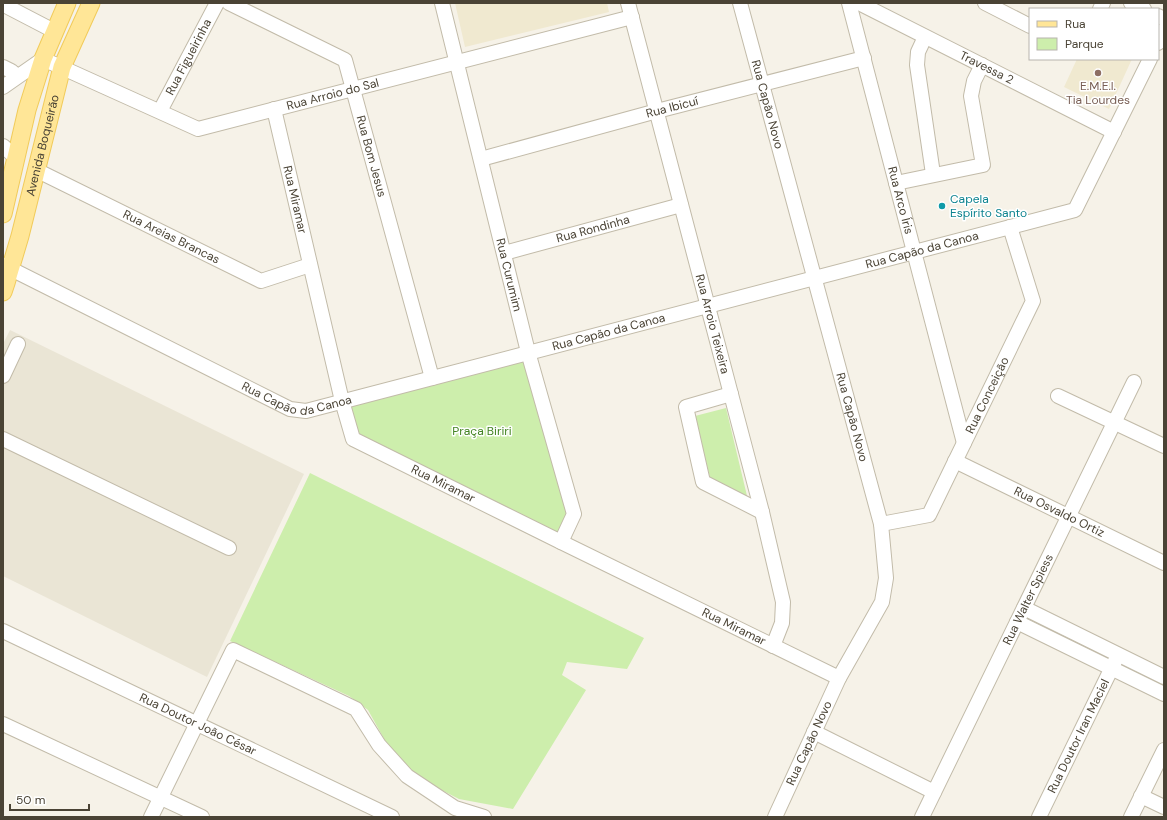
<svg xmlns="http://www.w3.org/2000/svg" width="1167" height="820" font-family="'DM Sans',sans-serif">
<rect width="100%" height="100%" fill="#f6f2e8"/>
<path fill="#eae5d5" d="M10,330L304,474L207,677L3,576V344Z"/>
<path fill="#f0e9d0" d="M455,3H607L609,12L465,47Z
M1077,59H1132L1109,109L1064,87Z"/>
<path fill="#cdeeac" d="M523,361L567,513L557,533L359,435L350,406Z
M726,408L748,500L711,482L695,416Z
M310,473L644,638L627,669L567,662L562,675L586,690L513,809L459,799L420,779L388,746L368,710L349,696L230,641Z"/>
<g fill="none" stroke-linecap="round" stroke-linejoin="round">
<defs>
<g id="minor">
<path id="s1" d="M229,3L345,60L432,378"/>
<path id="s2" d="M442,3L528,352L574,514L561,542"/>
<path id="s3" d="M628,3L762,512L783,602L782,623L773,646"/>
<path id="s4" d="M740,3L881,524L886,578L882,602L839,678L775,817"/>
<path id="s5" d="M849,3L964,443"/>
<path id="s6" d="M859,3L1114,132"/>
<path d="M985,3L1030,26"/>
<path d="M1131,3L1144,9"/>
<path d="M4,5L54,31"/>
<path d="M1100,9L1103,3"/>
<path d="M1158,16L1164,19"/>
<path d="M925,37L918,52L917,65L933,174"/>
<path d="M1158,43L1164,30"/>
<path d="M3,67L11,71L17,76"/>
<path id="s7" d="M3,87L43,59L198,129L632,17"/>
<path id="s8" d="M274,109L342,401L353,439L561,542L839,678"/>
<path id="s9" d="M160,111L217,3"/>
<path d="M3,146L16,158"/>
<path id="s10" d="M481,159L657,111L864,58"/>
<path id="s11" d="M36,170L261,281L310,265"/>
<path d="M896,183L983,165L971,96L974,81L982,65"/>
<path id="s12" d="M504,253L681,205"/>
<path id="s13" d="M3,265L290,409L306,411L1075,210L1150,59"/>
<path d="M3,376L18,344"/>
<path d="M731,394L686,407L703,482L762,512"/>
<path d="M1058,396L1164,446"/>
<path d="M3,439L229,548"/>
<path id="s14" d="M955,461L1164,563"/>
<path id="s15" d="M881,524L929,515L1033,301L1010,227"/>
<path d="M1024,608L1164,677"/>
<path d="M1017,622L1164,694"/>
<path id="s16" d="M3,631L392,817"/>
<path d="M3,724L202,817"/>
<path d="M814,732L934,792"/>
<path d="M1141,796L1164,807"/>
<path d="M151,817L233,650L356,709L379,745L407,776L455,808L484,817"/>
<path id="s17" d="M922,817L1134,382"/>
<path id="s18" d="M1039,817L1118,655"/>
<path d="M1131,817L1164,750"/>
</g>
<g id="major">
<path d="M3,214L27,110L43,59L67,3"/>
<path id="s19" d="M3,292L6,283L20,236L62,67L91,3"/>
</g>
</defs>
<use href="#minor" stroke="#c2bba9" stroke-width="16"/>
<use href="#major" stroke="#f1cb5a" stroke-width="19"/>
<use href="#minor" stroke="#fff" stroke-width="14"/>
<use href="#major" stroke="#ffe697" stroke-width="17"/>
</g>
<circle fill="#8d6e63" stroke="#fff" stroke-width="1.5" cx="1098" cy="73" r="4"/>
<circle fill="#0f9aa8" stroke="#fff" stroke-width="1.5" cx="942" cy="206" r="4"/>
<g text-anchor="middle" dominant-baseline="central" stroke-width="3" stroke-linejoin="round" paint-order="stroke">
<g font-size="12" fill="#4a4335" stroke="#fff">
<text stroke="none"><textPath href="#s9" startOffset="61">Rua Figueirinha</textPath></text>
<text stroke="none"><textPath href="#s6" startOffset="143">Travessa 2</textPath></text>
<text stroke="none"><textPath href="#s7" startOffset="358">Rua Arroio do Sal</textPath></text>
<text stroke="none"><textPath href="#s4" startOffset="105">Rua Capão Novo</textPath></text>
<text stroke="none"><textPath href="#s10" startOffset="198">Rua Ibicuí</textPath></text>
<text stroke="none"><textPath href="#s19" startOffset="152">Avenida Boqueirão</textPath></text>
<text stroke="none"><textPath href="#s1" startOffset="229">Rua Bom Jesus</textPath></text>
<text stroke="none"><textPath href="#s8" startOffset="93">Rua Miramar</textPath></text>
<text stroke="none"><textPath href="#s5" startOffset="204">Rua Arco Íris</textPath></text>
<text stroke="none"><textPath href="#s12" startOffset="92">Rua Rondinha</textPath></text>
<text stroke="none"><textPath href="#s11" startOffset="151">Rua Areias Brancas</textPath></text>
<text stroke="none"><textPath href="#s13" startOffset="974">Rua Capão da Canoa</textPath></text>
<text stroke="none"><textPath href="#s2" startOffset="280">Rua Curumim</textPath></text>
<text stroke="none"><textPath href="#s3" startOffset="332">Rua Arroio Teixeira</textPath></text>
<text stroke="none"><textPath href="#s13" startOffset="650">Rua Capão da Canoa</textPath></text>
<text stroke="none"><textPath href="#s13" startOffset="326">Rua Capão da Canoa</textPath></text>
<text stroke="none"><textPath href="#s15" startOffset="182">Rua Conceição</textPath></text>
<text stroke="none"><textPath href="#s4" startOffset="429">Rua Capão Novo</textPath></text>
<text stroke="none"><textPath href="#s8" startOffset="440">Rua Miramar</textPath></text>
<text stroke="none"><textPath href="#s14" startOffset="116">Rua Osvaldo Ortiz</textPath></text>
<text stroke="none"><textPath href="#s17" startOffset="242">Rua Walter Spiess</textPath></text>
<text stroke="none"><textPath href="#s8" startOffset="764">Rua Miramar</textPath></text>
<text stroke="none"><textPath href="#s16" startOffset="216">Rua Doutor João César</textPath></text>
<text stroke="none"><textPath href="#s18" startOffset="90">Rua Doutor Iran Maciel</textPath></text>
<text transform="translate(809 743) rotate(-65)">Rua Capão Novo</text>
</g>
<g font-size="12" fill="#785e54" stroke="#fff">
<text x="1098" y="86">E.M.E.I.<tspan x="1098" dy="14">Tia Lourdes</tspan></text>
</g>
<g font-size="12" fill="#0d838f" stroke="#fff" text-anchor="start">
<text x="950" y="199">Capela<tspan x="950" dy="14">Espírito Santo</tspan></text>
</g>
<g font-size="12" fill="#428321" stroke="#fff">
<text x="482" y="431">Praça Biriri</text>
</g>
</g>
<rect width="1167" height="820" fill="none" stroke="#4a4335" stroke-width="8"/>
<rect x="1029" y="8" width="130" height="52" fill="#ffffff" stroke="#b7b4ae"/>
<rect x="1037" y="21" width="20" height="6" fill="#ffe697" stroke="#b7b4ae"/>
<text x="1065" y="28" font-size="12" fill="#4a4335">Rua</text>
<rect x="1037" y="38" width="20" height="12" fill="#cdeeac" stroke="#b7b4ae"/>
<text x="1065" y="48" font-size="12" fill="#4a4335">Parque</text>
<path d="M10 804v6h79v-6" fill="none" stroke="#4a4335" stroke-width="2"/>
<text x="16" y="804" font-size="12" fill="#4a4335" stroke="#ffffff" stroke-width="3" paint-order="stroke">50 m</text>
</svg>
